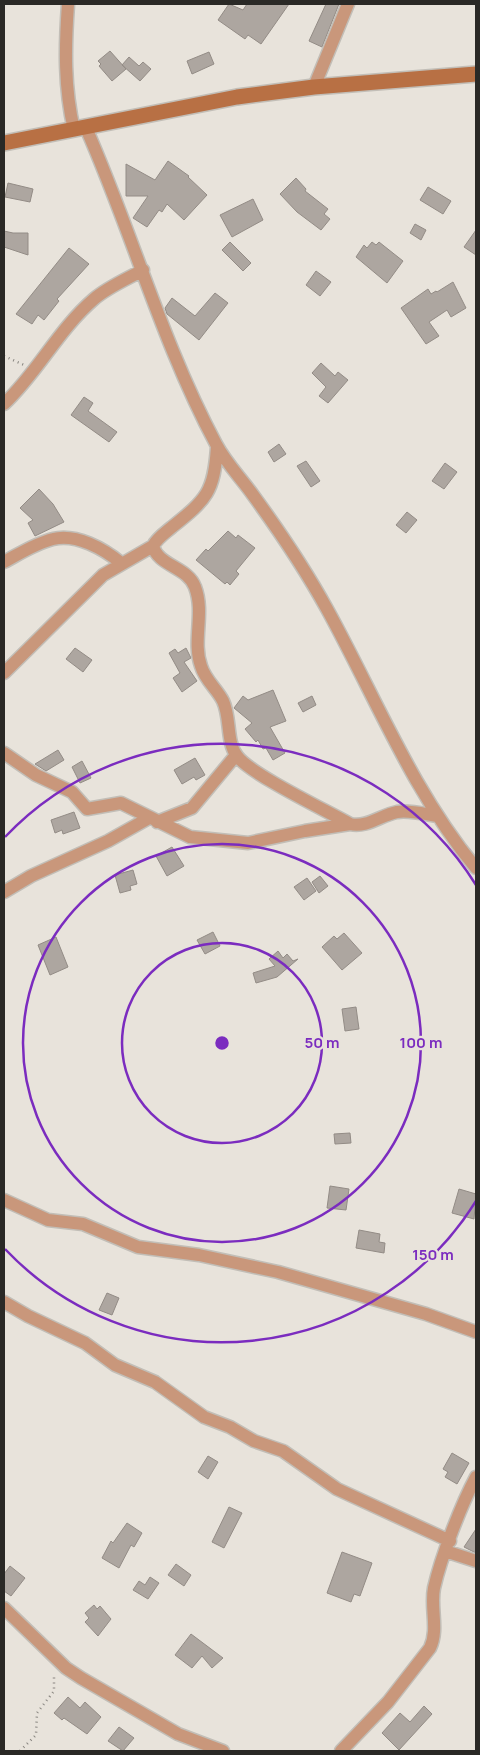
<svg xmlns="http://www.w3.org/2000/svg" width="480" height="1755" font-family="Manrope,sans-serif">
<rect width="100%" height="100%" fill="#e8e3db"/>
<path fill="#ada6a0" stroke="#938c86" d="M229,4L243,10L247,4H289L261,44L248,35L245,39L218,20Z
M326,4H339L322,47L309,41Z
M110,51L126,69L112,81L99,66L101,64L98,61Z
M209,52L214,64L192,74L187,61Z
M129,57L139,66L143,62L151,69L140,81L122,65Z
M168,161L189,176L188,177L207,195L184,220L167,204L162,212L159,210L147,227L133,218L148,196H126V164L155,180Z
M296,178L306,189L305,191L328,209L324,214L330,219L321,230L297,212L280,194Z
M8,183L33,189L30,202L5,197Z
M428,187L451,201L443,214L420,200Z
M253,199L263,220L232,237L220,215Z
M415,224L426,230L421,240L410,233Z
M476,230V255L464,247Z
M4,231L13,233H28V255L4,247Z
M230,242L251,263L243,271L222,250Z
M372,242L376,245L379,242L403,261L387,283L356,257L364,245L367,248Z
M69,248L89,264L57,299L59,301L44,320L38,315L32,324L16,314Z
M316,271L331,282L320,296L306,285Z
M453,282L466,308L451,317L447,310L429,322L439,336L426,344L401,308L428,289L431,294L436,291L437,292Z
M215,293L228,303L199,340L167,314L165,308L172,298L195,316Z
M321,363L335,376L338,372L348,380L328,403L319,396L326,387L312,373Z
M84,397L93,403L88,411L117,432L109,442L71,415Z
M279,444L286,454L274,462L268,452Z
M306,461L320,481L311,487L297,466Z
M445,463L457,472L444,489L432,481Z
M39,489L53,504L64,522L35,536L28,523L33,520L20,508Z
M407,512L417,520L406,533L396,525Z
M228,531L236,538L238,535L255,548L236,571L239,574L230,585L227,582L225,584L196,560L206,549L208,551Z
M75,648L92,660L83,672L66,659Z
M186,648L191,658L184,662L197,681L182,692L173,678L180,673L169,653L175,649L178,653Z
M273,690L286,721L270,727L285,753L273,760L266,748L263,749L258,740L256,742L245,729L252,723L234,708L243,696L248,700Z
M312,696L316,705L303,712L298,703Z
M58,750L64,760L46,771L35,764Z
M195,758L205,775L196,780L194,777L182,784L174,770Z
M82,761L91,778L80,783L72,767Z
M74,812L80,828L63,834L62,830L55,833L51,820Z
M172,847L184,866L167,876L156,856Z
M133,870L137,884L130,886L131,890L120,893L115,875Z
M320,876L328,886L319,893L312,882Z
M307,878L316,891L304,900L294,887Z
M213,932L220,946L205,954L197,940Z
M344,933L362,953L342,970L322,947L334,936L337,939Z
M56,937L68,967L50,975L38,945Z
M278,951L283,958L287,954L293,961L298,959L277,977L256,983L253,973L275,966L269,959Z
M356,1007L359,1029L345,1031L342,1009Z
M350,1133L351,1143L335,1144L334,1134Z
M330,1186L349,1189L346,1210L327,1208Z
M459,1189L476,1194L474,1219L452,1213Z
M359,1230L380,1234L379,1242L385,1243L384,1253L356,1248Z
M107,1293L119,1298L112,1315L99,1310Z
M452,1453L469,1463L457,1484L445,1477L448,1472L443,1469Z
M208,1456L218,1462L208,1479L198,1472Z
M229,1507L242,1513L224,1548L212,1542Z
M127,1523L142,1533L134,1547L131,1545L119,1568L102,1558L111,1541L113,1543Z
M476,1529V1553L464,1547Z
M342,1552L372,1563L360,1596L354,1594L351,1602L327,1593Z
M176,1564L191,1575L184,1586L168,1575Z
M10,1566L25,1578L11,1596L4,1591V1574Z
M150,1577L159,1583L148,1599L133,1590L139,1581L145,1585Z
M94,1605L97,1609L100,1606L111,1619L98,1636L85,1622L89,1618L85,1613Z
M191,1634L223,1658L212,1668L202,1656L192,1668L175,1655Z
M68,1697L80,1708L85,1702L101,1717L87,1734L64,1718L62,1720L54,1713Z
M424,1706L432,1714L399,1750L382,1733L400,1713L410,1722Z
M119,1727L134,1738L123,1751L108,1741Z"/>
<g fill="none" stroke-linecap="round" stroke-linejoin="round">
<defs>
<path id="street" d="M68,4C65,47 64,87 74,130
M314,87L348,4
M86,128C132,232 162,343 216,444C226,463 241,478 253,495C280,532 305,569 327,609C375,696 412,791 476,868
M4,404C38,372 58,330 94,299C108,287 127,279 143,270
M217,447C214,492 207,499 172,527C165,533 157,538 153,546C158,566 188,567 195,587C205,613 192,641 201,666C205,680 217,689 223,701C231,718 226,742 237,756C250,774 327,811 350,824C367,828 381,815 397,812C410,810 424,814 437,816
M4,562C19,554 36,543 53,539C76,533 104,549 121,563
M4,673L103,575L153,546
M4,753L36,775L72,792L87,809L121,803L190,837L248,843L305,831L350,824
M157,822L192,808L236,755
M4,892L31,876L108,841L149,818
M4,1200L48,1220L83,1224L138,1247L199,1255L278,1272L426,1314L476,1332
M4,1302L28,1316L85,1343L115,1365L155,1382L204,1417L230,1427L254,1441L283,1451L337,1489L450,1541
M445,1551L476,1561
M4,1608L66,1668L81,1678L178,1734L223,1751
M341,1751L388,1702L430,1648C439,1629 430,1608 434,1588C441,1557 461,1505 476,1477"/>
<path id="secondary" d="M4,143L237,97L314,87L476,74"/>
</defs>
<use href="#street" stroke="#c2beb7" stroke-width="15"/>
<use href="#secondary" stroke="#c2beb7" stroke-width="18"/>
<path stroke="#898681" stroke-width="2.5" stroke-dasharray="1 4" stroke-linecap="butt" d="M4,356L24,365
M20,1751L36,1735L37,1713L54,1691V1674"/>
<use href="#street" stroke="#c9977b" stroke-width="12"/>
<use href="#secondary" stroke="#b87044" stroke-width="15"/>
</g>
<g fill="none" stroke="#7b2cbf" stroke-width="2.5">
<circle cx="222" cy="1043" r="100"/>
<circle cx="222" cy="1043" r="199"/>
<path d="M476 1201A299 299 0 0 1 5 1249M5 837A299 299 0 0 1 476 885"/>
</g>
<circle cx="222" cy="1043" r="8" fill="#7b2cbf" stroke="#e8e3db" stroke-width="2.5"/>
<g font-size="15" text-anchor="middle" font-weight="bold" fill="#7b2cbf" stroke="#e8e3db" stroke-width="4.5" stroke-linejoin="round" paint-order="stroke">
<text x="322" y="1048">50 m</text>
<text x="421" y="1048">100 m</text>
<text x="433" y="1260">150 m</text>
</g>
<rect width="480" height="1755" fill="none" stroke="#2a2926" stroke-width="10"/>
</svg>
